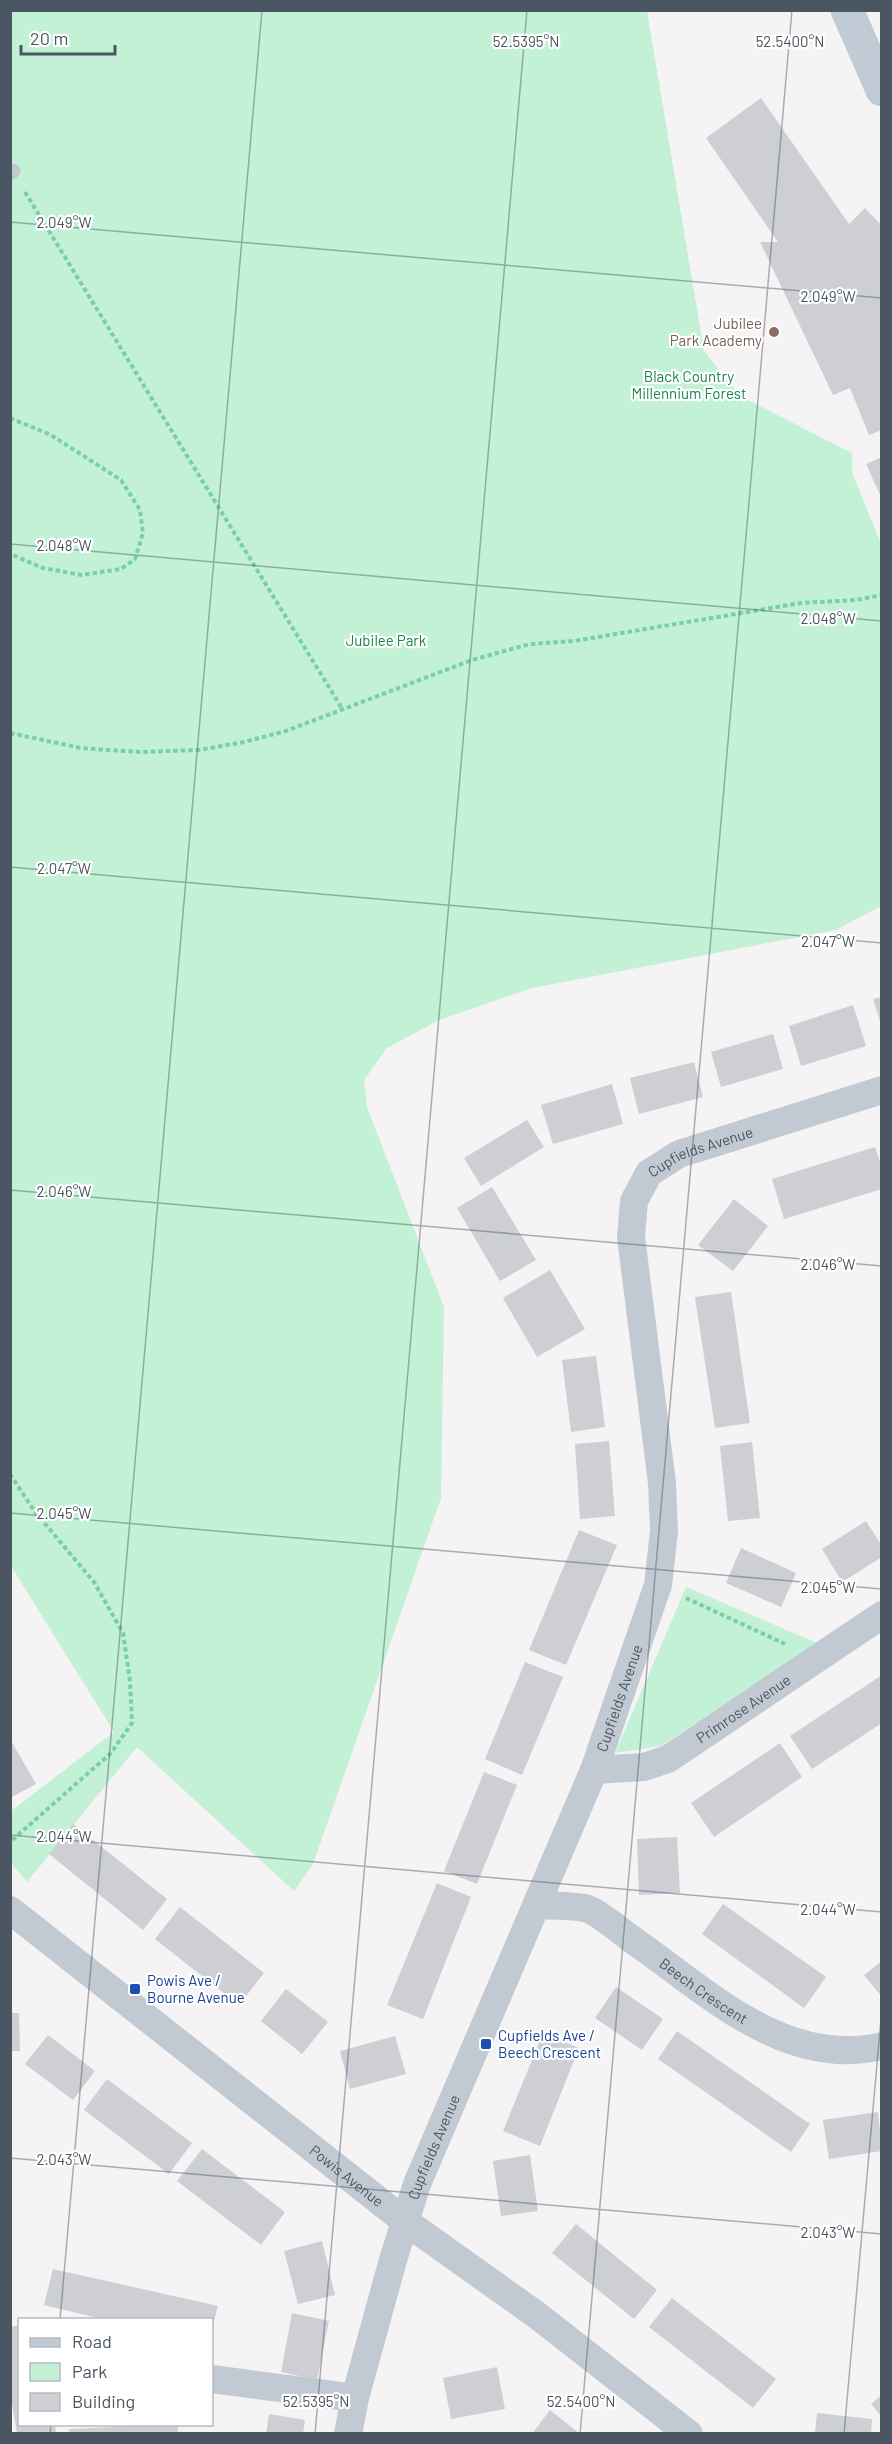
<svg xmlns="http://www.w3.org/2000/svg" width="892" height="2444" font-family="Barlow,sans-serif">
<rect width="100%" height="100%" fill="#f5f3f3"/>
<path fill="#c3f1d5" d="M11,11H647L704,351L740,396L852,453V472L881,544V906L836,930L532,988L439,1020L387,1048L364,1080L367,1107L444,1307L441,1498L313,1864L294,1891L137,1747L27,1882L11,1863V1811L114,1732L11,1566Z
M686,1587L817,1643L661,1746L615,1753Z"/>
<path fill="#cdcfd5" d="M761,98L849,224L865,208L882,226V430L869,435L850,388L833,395L760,242H778L706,138Z
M882,457V499L866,464Z
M882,997V1024H881L873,999Z
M853,1005L866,1046L801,1066L789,1026Z
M773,1034L783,1069L721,1087L711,1052Z
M694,1062L703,1097L639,1114L630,1078Z
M612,1084L623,1124L553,1144L541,1105Z
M527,1120L544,1147L481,1186L464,1158Z
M875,1147L882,1167V1189L784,1219L772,1179Z
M492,1187L536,1260L500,1281L457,1208Z
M734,1199L768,1226L733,1271L698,1245Z
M550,1270L585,1329L537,1357L503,1298Z
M731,1292L750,1423L715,1428L695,1297Z
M596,1356L605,1427L571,1432L562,1360Z
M609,1441L615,1516L580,1519L575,1444Z
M752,1442L760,1518L728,1521L720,1446Z
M866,1521L882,1546V1557L842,1582L822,1549Z
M579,1530L617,1545L566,1665L529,1650Z
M741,1548L796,1573L781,1607L726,1583Z
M525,1662L563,1677L522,1775L485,1759Z
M882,1675V1723L812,1769L790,1736Z
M10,1739L36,1784L10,1798Z
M780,1743L802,1777L714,1837L691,1803Z
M484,1772L517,1785L477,1884L444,1871Z
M73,1824L167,1899L143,1930L49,1854Z
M677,1837L680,1893L639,1895L637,1839Z
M437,1883L471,1897L423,2019L387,2005Z
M723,1904L826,1977L804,2008L702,1934Z
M180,1907L264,1973L239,2005L155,1939Z
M882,1961V1997L864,1975Z
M616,1987L663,2019L642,2050L595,2018Z
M286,1989L328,2022L302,2054L261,2021Z
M10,2013H19L20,2051H10Z
M677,2031L810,2124L791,2152L658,2059Z
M543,2033L579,2048L540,2146L503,2131Z
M48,2035L95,2071L73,2100L25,2064Z
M395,2036L406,2074L350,2089L340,2051Z
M107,2079L192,2143L169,2174L84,2110Z
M878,2112L882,2151L829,2159L823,2120Z
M202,2149L285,2212L261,2245L177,2181Z
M530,2155L538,2211L501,2216L493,2161Z
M576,2224L657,2290L634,2319L552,2253Z
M322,2241L335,2295L298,2304L284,2251Z
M53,2269L218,2306L212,2329V2320H106L44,2305Z
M672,2298L776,2379L753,2408L649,2327Z
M292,2313L329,2321L317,2380L281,2372Z
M20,2325V2424H55L56,2432L17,2434L10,2391V2327Z
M497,2367L505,2409L451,2419L443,2378Z
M882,2395V2417L871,2404Z
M550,2410L580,2434H532Z
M817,2413L872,2419L871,2434H815Z
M269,2414L305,2420L303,2434H266Z
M178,2424V2434H69V2429Z"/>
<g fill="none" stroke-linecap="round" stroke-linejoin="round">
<path stroke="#7ad0a6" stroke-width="4" stroke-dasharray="4.5 3" stroke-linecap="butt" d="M25,192L343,710
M10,418L51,435L121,480L140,510L143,533L135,559L121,569L82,575L43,568L10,554
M10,733L81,748L140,752L199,750L244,742L286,731L472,660L530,644L574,641L801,603L856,600L882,595
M10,1474L35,1512L94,1582L123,1633L130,1681L132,1723L111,1753L10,1842
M686,1598L785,1644"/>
<path stroke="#c1cad2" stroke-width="15" d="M10,173L13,171"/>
<g stroke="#c1cad2" stroke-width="28">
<path id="s1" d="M594,1770L644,1767L668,1759L882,1615"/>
<path id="s2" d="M538,1905C552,1906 576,1905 588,1909C600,1913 625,1935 637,1943C708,1993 787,2069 882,2046"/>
<path id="s3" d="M10,1910L406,2222L538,2316L689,2434"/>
<path d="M212,2379L355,2398"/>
<path id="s4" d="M348,2434L355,2398L393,2260L417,2184L594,1770L658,1585L664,1531L662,1483L631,1237L634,1201L649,1173L679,1154L882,1090"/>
</g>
<path stroke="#c1cbd6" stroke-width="33" d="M847,10L882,90"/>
</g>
<path fill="none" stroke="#4a5661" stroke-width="1.5" stroke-opacity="0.45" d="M10,222L882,298M10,544L882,621M10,867L882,943M10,1190L882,1266M10,1513L882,1589M10,1835L882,1912M10,2158L882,2234M60,2320L262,10M50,2434L51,2424M315,2434L527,10M580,2434L792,10M844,2434L882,2008"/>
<circle fill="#8d6e63" stroke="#fff" stroke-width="2" cx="774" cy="332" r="6"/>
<g fill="#1a4fb4" stroke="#fff" stroke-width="2">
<rect x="129" y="1983" width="12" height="12" rx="3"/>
<rect x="480" y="2038" width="12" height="12" rx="3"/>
</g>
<g text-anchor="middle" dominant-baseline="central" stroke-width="4.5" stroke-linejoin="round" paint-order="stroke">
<g font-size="15" fill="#785e54" stroke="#fff" text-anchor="end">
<text x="762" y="323">Jubilee<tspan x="762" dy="17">Park Academy</tspan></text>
</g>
<g font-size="15" fill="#17864f" stroke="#fff">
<text x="689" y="376">Black Country<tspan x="689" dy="17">Millennium Forest</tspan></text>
<text x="386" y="640">Jubilee Park</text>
</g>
<g font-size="15" fill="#4a5661" stroke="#fff">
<text stroke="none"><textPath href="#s4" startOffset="1380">Cupfields Avenue</textPath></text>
<text stroke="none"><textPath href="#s4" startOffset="786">Cupfields Avenue</textPath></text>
<text stroke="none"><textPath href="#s1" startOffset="166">Primrose Avenue</textPath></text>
<text stroke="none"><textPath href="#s2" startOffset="192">Beech Crescent</textPath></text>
<text stroke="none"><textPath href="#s4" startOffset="300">Cupfields Avenue</textPath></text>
<text stroke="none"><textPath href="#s3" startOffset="429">Powis Avenue</textPath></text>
</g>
<g font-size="15" fill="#164399" stroke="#fff" text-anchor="start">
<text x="147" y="1980">Powis Ave /<tspan x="147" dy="17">Bourne Avenue</tspan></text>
<text x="498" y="2035">Cupfields Ave /<tspan x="498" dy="17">Beech Crescent</tspan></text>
</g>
</g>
<g font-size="15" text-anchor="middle" fill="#4a5661" stroke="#fff" stroke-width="4.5" stroke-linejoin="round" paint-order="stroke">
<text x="526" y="47">52.5395°N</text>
<text x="790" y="47">52.5400°N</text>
<text x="64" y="228">2.049°W</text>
<text x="828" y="302">2.049°W</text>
<text x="64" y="551">2.048°W</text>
<text x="828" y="624">2.048°W</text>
<text x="64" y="874">2.047°W</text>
<text x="828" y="947">2.047°W</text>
<text x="64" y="1197">2.046°W</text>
<text x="828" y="1270">2.046°W</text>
<text x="64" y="1519">2.045°W</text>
<text x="828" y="1593">2.045°W</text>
<text x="64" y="1842">2.044°W</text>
<text x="828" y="1915">2.044°W</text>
<text x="64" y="2165">2.043°W</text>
<text x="828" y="2238">2.043°W</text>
<text x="316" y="2407">52.5395°N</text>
<text x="581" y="2407">52.5400°N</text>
</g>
<rect width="892" height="2444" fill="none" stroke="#4a5661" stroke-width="24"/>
<rect x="18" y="2318" width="195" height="108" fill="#ffffff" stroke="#b7bbc0" stroke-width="1.5"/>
<rect x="30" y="2338" width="30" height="9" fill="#c1cbd6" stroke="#b7bbc0" stroke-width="1.5"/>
<text x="72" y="2348" font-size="18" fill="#4a5661">Road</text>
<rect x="30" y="2363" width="30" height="18" fill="#c3f1d5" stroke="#b7bbc0" stroke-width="1.5"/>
<text x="72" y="2378" font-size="18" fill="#4a5661">Park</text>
<rect x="30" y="2393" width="30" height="18" fill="#cdcfd5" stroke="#b7bbc0" stroke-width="1.5"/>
<text x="72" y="2408" font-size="18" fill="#4a5661">Building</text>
<path d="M21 45v9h94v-9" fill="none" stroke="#4a5661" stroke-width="3"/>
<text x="30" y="45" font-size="18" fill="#4a5661" stroke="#ffffff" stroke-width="4.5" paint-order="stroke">20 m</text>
</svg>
